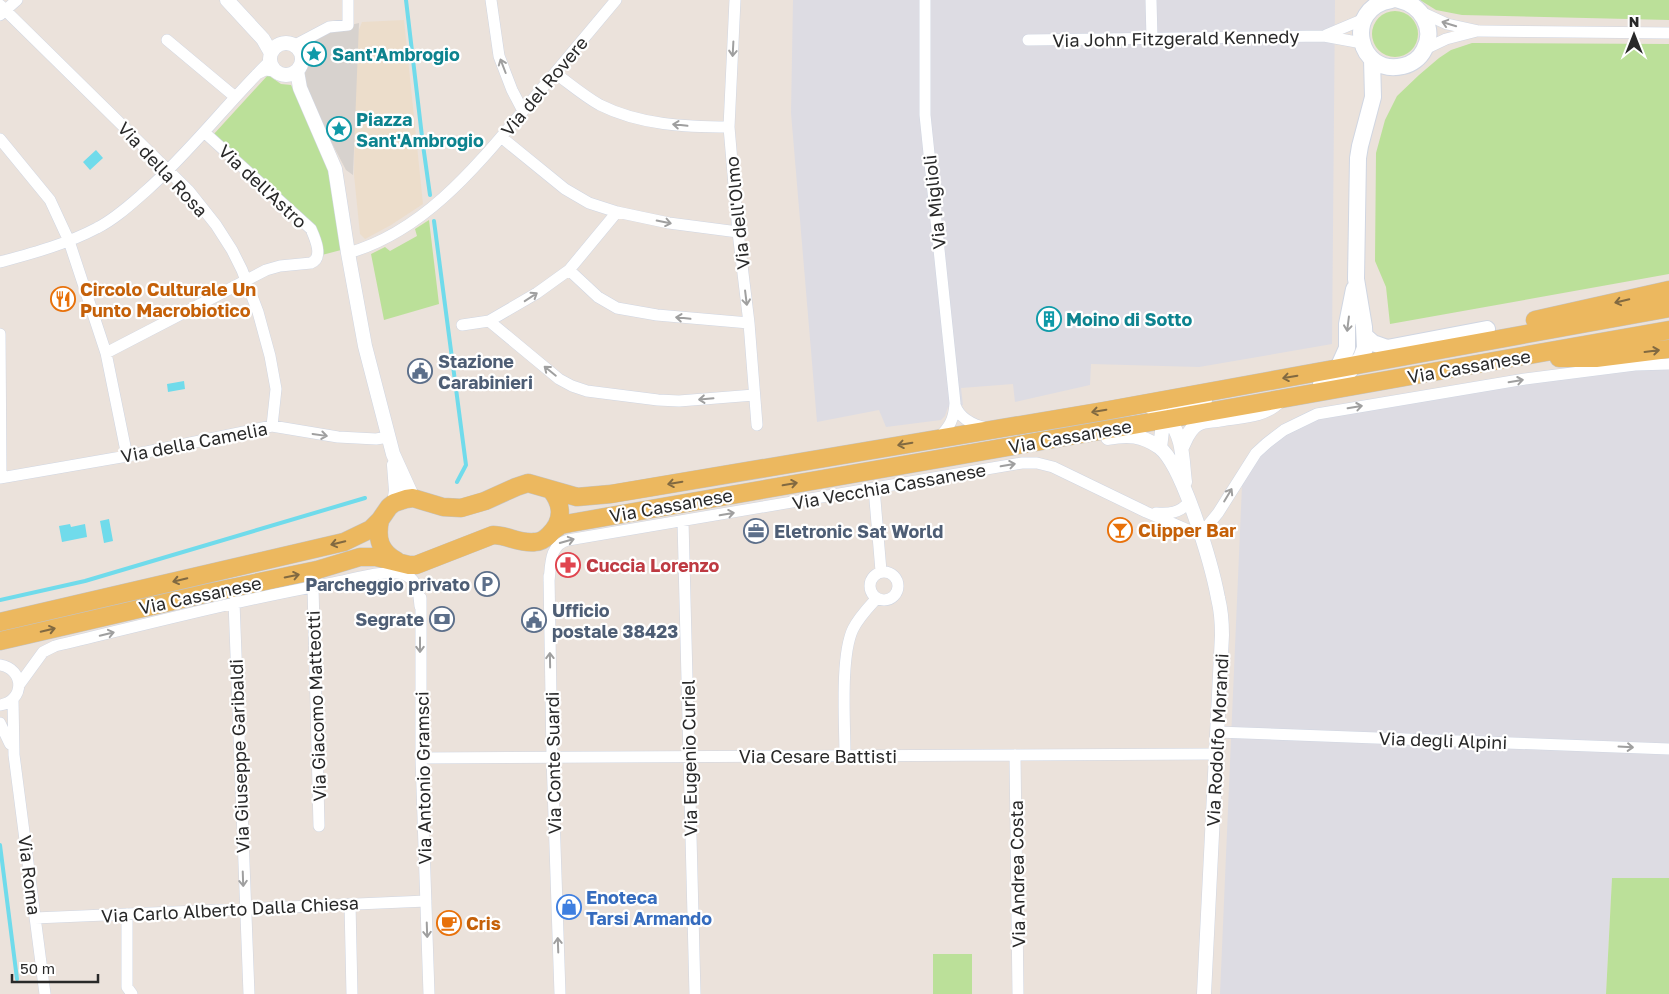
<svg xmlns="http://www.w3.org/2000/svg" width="1669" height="994" font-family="'Golos Text',sans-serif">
<rect width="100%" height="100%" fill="#ebe2db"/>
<path fill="#dddce3" d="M793,0H1335L1332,344L1199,367L1091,364L1090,385L1015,402L1013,384L961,388L963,405L948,407L945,416L941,420L886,427L879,410L817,422L791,113Z
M1669,357V878H1612L1606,994H1220L1243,462L1261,440L1283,424L1313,409L1510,376Z"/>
<path fill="#ecddcb" d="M404,20L423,204L391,225L365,239L360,234L354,175L356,37L362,22Z"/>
<path fill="#bbe099" d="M1420,0H1669V20L1462,15L1436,10Z
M1372 34a23 23 0 1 1 46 0a23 23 0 1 1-46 0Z
M1472,43L1669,44V274L1390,324L1386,287L1375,261L1376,153L1385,120L1397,96L1419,75L1439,58L1451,50Z
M268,75L281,84L291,85L328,164L341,250L322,255L319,237L213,135Z
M429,220L439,304L384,320L371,254L385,247L390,251L417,236L415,229Z
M1612,878H1669V994H1606Z
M933,954H972V994H933Z"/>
<path fill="#d7d2ce" d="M359,23L353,175L346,170L303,88L299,75L304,69L306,62L305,48L310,41L334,29Z"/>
<path fill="#70dbeb" d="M96,150L103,158L90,170L83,162Z
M184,381L185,389L168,392L167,384Z
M109,519L113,541L104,543L100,521Z
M70,524L71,527L85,524L87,537L62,542L59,526Z"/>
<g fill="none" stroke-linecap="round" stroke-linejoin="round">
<path stroke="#70dbeb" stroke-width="4" d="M406,0L423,145L430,195
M434,221L466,465L457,482
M0,600L85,581L365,498
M0,845L17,979"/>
<defs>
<path id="minor" d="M491,0L499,56L512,90L523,111
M735,0L729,127L738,232L749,323L757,425
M925,0V115L955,403C954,419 950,427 938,438
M1151,0L1152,38
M0,5L189,191L216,225L232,250L242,270L258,312L270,356L276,389L272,426
M1421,12L1447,24L1479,31L1669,33
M0,15L17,0
M1326,35L1364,19
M167,40L234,96
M1028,40L1324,36L1362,43
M295,45L329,27L348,25V0
M1425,49L1446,39L1477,31
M555,73C570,84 584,96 600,105C640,125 686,127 729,127
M257,74L265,70L275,71
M501,137L565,189L589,203L617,212L669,223L738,232
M0,139L50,200L69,241L106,353L127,456
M348,253C423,232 475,168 523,111C554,74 585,37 616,0
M0,262C33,253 67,244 97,228C115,219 131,204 146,191C191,151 227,103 270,61
M569,270L598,297L617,308L657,315L749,323
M489,321L559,379L572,386L587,391L658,400L679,401L754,395
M462,325L489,321L537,293L569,270L617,212
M0,334L1,477
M106,353L266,270L280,266L311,263C324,258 315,238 311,229L204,132
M955,405C960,419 973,425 987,428
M0,478L127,456L272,426L338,437L376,439L389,437
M874,488L881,571
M1156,513C1169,514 1180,513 1189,502
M683,521L695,994
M870 586a14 14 0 1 1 28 0a14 14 0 1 1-28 0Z
M549,576L552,757L560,994
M549,581C551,565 549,545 568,540L1022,463H1037L1053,467L1146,512L1200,535L1218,513L1256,453L1267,443L1284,430L1317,414L1525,379L1635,365L1669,364
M313,587L319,826
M421,598V758L429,994
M234,602L249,994
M0,665C25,669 25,701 0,705
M19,685L43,652L55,646C147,624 239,600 333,583C351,580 391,567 407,576C418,581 419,595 420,606
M13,700L14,755L45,994
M0,723L10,744
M1217,732L1669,749
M1015,755L1018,994
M845,756C845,724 840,656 853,629C859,617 868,608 877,598
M421,758L1216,754
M350,904L352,994
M127,914V987L132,994
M35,918L426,901"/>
<path id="tertiary" d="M227,0L263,39L271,53
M270 59a16 16 0 1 1 32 0a16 16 0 1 1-32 0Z
M297,71L300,88L335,169L348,253L365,346L393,454L413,498
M1108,438C1128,434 1142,435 1159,447C1183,465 1212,566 1218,598C1221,610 1222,623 1222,635L1204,994
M1182,447C1186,439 1189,429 1198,424C1203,421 1211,421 1217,420C1238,416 1265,417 1280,400
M1160,448L1162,431L1168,419C1184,437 1182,460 1185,482
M394,465L396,491L394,503"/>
<path id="secondary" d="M1391,0C1343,8 1357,77 1403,66C1412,64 1420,58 1424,50C1436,28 1421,5 1399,0
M1365,336L1373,343L1387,348L1487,329
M1338,368L1347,348V324L1354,289
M1321,384L1335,382L1344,377L1361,358L1365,348L1364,327L1356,279L1358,158L1360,146L1373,97L1372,59
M1147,403L1168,419L1182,406L1204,400"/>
<path id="primary" d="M1535,320L1669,290
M1559,358H1596L1669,349
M380,520C376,539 380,552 397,561
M554,530L561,525L571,523L1168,419L1669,330
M0,622L344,542L371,529L380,520L389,507L394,503L406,499L413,498L443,507L461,508L485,501L516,487L528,483L577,497L611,494L1104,411L1669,308
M0,641L208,593L317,570L360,557H376L409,565H416L493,535C507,535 520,544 535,542C540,542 545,539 549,535C563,522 563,505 551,490"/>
</defs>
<use href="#minor" stroke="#d0d6e2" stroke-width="12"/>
<use href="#tertiary" stroke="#d0d6e2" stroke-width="15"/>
<use href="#secondary" stroke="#d0d6e2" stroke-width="18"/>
<use href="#primary" stroke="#c3c3c3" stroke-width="19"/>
<use href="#minor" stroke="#fff" stroke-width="11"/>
<use href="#tertiary" stroke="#fff" stroke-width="14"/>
<use href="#secondary" stroke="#fff" stroke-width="16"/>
<use href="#primary" stroke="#ecb85f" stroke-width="18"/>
</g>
<defs><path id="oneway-shaft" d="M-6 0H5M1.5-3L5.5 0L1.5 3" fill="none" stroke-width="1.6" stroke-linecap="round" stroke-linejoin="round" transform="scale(1.25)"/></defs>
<g stroke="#9f9f9f">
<use href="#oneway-shaft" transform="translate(1449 24) rotate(-163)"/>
<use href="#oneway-shaft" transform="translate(733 49) rotate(93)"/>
<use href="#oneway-shaft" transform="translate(503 66) rotate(-111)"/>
<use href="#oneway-shaft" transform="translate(680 125) rotate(-174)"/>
<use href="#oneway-shaft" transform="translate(664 222) rotate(11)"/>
<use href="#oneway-shaft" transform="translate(531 297) rotate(-33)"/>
<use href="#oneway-shaft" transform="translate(746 298) rotate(83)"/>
<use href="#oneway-shaft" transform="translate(683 318) rotate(-174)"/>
<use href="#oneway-shaft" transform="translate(1348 324) rotate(97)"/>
<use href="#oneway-shaft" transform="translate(550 371) rotate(-141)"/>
<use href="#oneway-shaft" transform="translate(1516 381) rotate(-9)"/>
<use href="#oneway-shaft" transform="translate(706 399) rotate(175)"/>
<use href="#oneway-shaft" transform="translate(1355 407) rotate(-9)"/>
<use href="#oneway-shaft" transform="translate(320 435) rotate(8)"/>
<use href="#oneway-shaft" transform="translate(1008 465) rotate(-10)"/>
<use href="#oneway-shaft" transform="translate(1228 495) rotate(-59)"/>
<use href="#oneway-shaft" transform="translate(727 514) rotate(-10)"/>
<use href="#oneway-shaft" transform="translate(567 541) rotate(-16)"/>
<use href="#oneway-shaft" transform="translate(107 634) rotate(-14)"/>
<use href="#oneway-shaft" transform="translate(420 645) rotate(90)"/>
<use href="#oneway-shaft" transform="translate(550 660) rotate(-91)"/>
<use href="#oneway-shaft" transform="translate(1626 747) rotate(3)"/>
<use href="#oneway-shaft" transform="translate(243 879) rotate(88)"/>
<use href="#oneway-shaft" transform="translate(427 930) rotate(88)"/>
<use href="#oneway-shaft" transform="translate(558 945) rotate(-92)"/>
</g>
<g stroke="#816941">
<use href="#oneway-shaft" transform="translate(1622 301) rotate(166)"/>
<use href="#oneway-shaft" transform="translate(1652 351) rotate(-7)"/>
<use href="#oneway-shaft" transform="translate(1290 377) rotate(170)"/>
<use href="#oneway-shaft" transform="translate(1099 411) rotate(170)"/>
<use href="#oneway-shaft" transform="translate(905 444) rotate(170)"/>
<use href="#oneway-shaft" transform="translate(675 483) rotate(170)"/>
<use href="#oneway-shaft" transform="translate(790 484) rotate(-10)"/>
<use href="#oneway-shaft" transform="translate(338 543) rotate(166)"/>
<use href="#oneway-shaft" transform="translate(292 576) rotate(-11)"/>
<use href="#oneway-shaft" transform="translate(180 580) rotate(167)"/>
<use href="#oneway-shaft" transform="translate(48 630) rotate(-13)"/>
</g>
<defs>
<symbol id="sight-ring" viewBox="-11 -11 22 22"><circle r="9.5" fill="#fff" stroke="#0f9aa8" stroke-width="1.5"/><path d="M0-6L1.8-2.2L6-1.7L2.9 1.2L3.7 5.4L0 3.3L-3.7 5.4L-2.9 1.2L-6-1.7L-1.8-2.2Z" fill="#0f9aa8"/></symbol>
<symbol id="restaurant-ring" viewBox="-11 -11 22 22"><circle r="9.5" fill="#fff" stroke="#e8710a" stroke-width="1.5"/><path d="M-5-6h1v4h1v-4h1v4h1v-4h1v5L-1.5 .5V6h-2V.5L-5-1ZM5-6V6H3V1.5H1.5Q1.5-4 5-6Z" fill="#e8710a"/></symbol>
<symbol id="building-ring" viewBox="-11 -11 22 22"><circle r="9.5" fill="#fff" stroke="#0f9aa8" stroke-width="1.5"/><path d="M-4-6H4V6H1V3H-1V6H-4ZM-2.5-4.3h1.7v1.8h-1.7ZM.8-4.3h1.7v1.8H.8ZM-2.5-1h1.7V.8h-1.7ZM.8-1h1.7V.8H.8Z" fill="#0f9aa8"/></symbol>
<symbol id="civic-ring" viewBox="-11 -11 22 22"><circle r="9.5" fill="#fff" stroke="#5c6f8a" stroke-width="1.5"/><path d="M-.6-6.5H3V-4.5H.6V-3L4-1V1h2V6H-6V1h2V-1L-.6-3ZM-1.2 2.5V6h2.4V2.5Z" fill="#5c6f8a"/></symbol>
<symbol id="bar-ring" viewBox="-11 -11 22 22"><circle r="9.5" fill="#fff" stroke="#e8710a" stroke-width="1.5"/><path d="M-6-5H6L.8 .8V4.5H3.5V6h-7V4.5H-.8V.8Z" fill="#e8710a"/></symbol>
<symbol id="office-ring" viewBox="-11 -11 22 22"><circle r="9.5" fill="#fff" stroke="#5c6f8a" stroke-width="1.5"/><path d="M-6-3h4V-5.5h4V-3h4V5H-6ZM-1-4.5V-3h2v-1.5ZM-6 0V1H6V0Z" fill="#5c6f8a"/></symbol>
<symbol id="pharmacy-ring" viewBox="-11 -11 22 22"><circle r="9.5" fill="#fff" stroke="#e0444e" stroke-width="1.5"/><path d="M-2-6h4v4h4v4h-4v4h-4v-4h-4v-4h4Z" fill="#e0444e"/></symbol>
<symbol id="parking-ring" viewBox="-11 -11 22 22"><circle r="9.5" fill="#fff" stroke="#5c6f8a" stroke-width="1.5"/><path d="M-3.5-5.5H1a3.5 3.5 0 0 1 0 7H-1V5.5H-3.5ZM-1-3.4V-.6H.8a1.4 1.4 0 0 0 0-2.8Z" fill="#5c6f8a"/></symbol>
<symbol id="bank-ring" viewBox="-11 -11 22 22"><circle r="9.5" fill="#fff" stroke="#5c6f8a" stroke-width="1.5"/><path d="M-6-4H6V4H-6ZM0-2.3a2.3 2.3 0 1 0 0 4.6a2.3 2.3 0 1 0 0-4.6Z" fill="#5c6f8a"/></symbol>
<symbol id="shop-ring" viewBox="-11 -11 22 22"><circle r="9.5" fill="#fff" stroke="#3f7fe0" stroke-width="1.5"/><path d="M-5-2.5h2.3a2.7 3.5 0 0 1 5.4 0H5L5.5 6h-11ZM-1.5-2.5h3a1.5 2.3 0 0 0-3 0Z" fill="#3f7fe0"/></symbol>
<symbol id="cafe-ring" viewBox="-11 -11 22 22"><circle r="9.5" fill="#fff" stroke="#e8710a" stroke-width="1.5"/><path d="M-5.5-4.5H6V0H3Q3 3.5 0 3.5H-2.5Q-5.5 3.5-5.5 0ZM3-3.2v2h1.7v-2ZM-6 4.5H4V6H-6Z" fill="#e8710a"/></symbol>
</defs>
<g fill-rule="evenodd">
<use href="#sight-ring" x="300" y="40" width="28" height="28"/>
<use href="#sight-ring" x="325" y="115" width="28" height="28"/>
<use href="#restaurant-ring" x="49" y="285" width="28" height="28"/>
<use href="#building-ring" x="1035" y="305" width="28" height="28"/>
<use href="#civic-ring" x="406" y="357" width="28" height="28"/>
<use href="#bar-ring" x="1106" y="516" width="28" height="28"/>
<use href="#office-ring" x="742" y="517" width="28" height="28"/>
<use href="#pharmacy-ring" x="554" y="551" width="28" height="28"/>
<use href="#parking-ring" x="473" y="570" width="28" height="28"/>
<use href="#bank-ring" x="428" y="605" width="28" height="28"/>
<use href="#civic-ring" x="520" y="606" width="28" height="28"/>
<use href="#shop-ring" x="555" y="893" width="28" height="28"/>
<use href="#cafe-ring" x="435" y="909" width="28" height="28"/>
</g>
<g text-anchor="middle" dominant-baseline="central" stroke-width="4.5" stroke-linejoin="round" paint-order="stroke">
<g font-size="18" fill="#292929" stroke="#fff">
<text transform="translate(1176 38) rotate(-1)">Via John Fitzgerald Kennedy</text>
<text transform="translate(544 86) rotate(-50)">Via del Rovere</text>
<text transform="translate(163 169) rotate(47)">Via della Rosa</text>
<text transform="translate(263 186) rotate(43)">Via dell'Astro</text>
<text transform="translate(934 202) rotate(-96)">Via Miglioli</text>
<text transform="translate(737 213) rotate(-96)">Via dell'Olmo</text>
<text transform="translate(1469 366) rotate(-10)">Via Cassanese</text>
<text transform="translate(1070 436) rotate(-10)">Via Cassanese</text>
<text transform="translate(194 442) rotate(-11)">Via della Camelia</text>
<text transform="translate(889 486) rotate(-10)">Via Vecchia Cassanese</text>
<text transform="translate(671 505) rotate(-10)">Via Cassanese</text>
<text transform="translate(200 595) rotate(-12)">Via Cassanese</text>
<text transform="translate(316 706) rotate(-92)">Via Giacomo Matteotti</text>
<text transform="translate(1217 740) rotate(-87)">Via Rodolfo Morandi</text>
<text transform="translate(1443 740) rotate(2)">Via degli Alpini</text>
<text transform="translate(239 756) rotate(-92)">Via Giuseppe Garibaldi</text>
<text x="818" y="756">Via Cesare Battisti</text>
<text transform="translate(689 758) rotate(-91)">Via Eugenio Curiel</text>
<text transform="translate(553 763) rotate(-91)">Via Conte Suardi</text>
<text transform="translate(423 778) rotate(-91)">Via Antonio Gramsci</text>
<text transform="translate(1017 874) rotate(-91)">Via Andrea Costa</text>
<text transform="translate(30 875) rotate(83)">Via Roma</text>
<text transform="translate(230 909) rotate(-3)">Via Carlo Alberto Dalla Chiesa</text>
</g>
<g font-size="18" font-weight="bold" fill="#0d838f" stroke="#fff" text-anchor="start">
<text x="332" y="54">Sant'Ambrogio</text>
<text x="356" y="119">Piazza<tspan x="356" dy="21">Sant'Ambrogio</tspan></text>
<text x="1066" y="319">Moino di Sotto</text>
</g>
<g font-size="18" font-weight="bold" fill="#c56008" stroke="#fff" text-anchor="start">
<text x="80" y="289">Circolo Culturale Un<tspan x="80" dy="21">Punto Macrobiotico</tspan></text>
<text x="1138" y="530">Clipper Bar</text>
<text x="466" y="923">Cris</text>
</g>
<g font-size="18" font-weight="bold" fill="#4e5e75" stroke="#fff" text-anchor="start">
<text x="438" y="361">Stazione<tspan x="438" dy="21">Carabinieri</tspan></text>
<text x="774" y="531">Eletronic Sat World</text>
<text x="470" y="584" text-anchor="end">Parcheggio privato</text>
<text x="552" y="610">Ufficio<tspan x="552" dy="21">postale 38423</tspan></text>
<text x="424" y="619" text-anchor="end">Segrate</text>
</g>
<g font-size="18" font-weight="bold" fill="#be3a42" stroke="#fff" text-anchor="start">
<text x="586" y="565">Cuccia Lorenzo</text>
</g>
<g font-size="18" font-weight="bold" fill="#366cbe" stroke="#fff" text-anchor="start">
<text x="586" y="897">Enoteca<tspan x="586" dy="21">Tarsi Armando</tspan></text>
</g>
</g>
<g transform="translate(1634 35)" stroke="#ffffff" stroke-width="4" paint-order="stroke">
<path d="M0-4L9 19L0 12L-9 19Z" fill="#292929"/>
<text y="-8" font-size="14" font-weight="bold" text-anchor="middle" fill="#292929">N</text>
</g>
<path d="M12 974v8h86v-8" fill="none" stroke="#292929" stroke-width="2.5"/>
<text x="20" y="974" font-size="15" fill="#292929" stroke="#ffffff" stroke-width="4" paint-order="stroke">50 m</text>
</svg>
